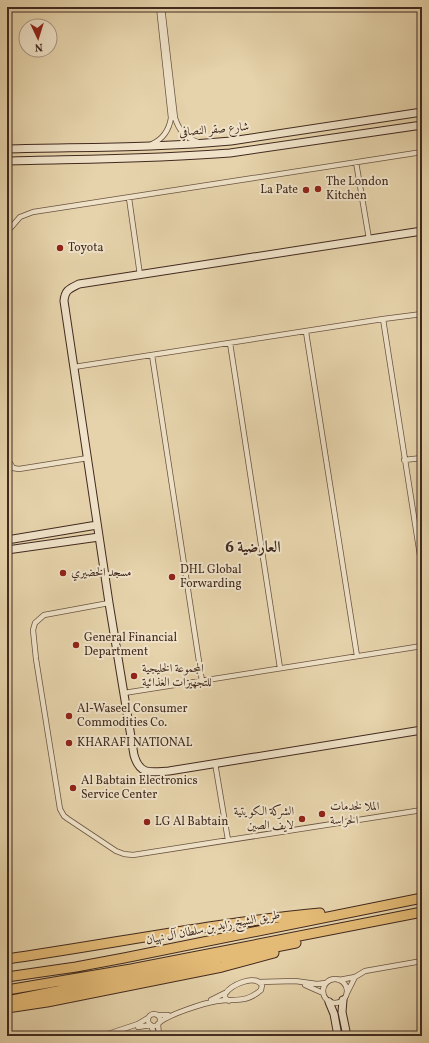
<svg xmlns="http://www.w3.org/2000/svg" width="429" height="1043" font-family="Vollkorn,Amiri,serif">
<rect width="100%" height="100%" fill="#e6d3ab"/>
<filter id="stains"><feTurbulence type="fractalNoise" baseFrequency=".005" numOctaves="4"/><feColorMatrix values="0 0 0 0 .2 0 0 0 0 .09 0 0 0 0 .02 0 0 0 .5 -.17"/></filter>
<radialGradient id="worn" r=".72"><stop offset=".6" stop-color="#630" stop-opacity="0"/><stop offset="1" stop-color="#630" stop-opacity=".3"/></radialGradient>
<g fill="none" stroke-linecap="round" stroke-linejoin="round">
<defs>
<path id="street" d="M162,7L175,118C179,130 185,138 198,142
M152,144C163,139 169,130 171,118L159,7
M356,162L369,239
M129,198L140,275
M7,232L20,217L33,212L422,152
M383,319L422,568
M306,332L357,656
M230,343L280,668
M152,355L202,681
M74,367L383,319L422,314
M7,453L8,460L13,468L19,469L88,458
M404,460L422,458
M109,603L44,615L35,623L33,630L36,659L60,809L64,816L68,819L116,851L124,854L133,855L422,810
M124,693L422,646
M215,763L228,840
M323 991a12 12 0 1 1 24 0a12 12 0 1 1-24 0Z
M339,980L355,977
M259,982L295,981L317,984L326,983
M305,985L323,993
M347,993L355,977L365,971L422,961
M211,1000L225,993
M148 1020a6 6 0 1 1 12 0a6 6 0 1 1-12 0Z
M157,1015H168
M159,1023C167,1015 204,1003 217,1001C235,998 245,1004 261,990L262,985C254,974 231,985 225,994V998L229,1001
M158,1024L159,1036
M151,1025L155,1036
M138,1027L151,1025
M102,1036L138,1024L148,1018"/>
<path id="secondary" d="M7,149C82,147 157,148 231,141L422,112
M7,161C81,159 156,159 230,153L422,125
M422,231L79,284C69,289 65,290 64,301L109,603L134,755C140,776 151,772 169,771L422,730
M7,540L97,525
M7,550L99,537
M343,1000L342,1012L347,1036
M329,1002L334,1014L338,1036"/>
<path id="highway" d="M7,959C111,944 215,923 320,913
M7,977L76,967L124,958L422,898
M7,990L131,969L422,912
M7,1001L296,943
M7,1008L47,1002L222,967L274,953"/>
</defs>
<use href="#street" stroke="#6a5442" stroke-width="6"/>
<use href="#secondary" stroke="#412a1f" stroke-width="9"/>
<use href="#highway" stroke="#412a1f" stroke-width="11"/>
<use href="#street" stroke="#efe2c8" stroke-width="4.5"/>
<use href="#secondary" stroke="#efe2c8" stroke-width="7"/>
<use href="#highway" stroke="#e3ba76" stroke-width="9"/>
</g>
<g fill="#8f2418" stroke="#efe2c8" stroke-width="1.5">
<circle cx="318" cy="189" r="4"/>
<circle cx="306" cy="190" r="4"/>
<circle cx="60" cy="248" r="4"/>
<circle cx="63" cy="573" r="4"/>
<circle cx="172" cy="577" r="4"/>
<circle cx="76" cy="645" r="4"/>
<circle cx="134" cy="676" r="4"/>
<circle cx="69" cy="716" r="4"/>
<circle cx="69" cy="743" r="4"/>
<circle cx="73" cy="788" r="4"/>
<circle cx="322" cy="814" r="4"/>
<circle cx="302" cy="819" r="4"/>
<circle cx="147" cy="822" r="4"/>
</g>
<g text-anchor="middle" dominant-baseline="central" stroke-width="4" stroke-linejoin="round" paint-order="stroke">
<g font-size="12" fill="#412a1f" stroke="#efe2c8">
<text transform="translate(214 130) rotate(-5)">شارع صقر النصافي</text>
<text transform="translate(213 928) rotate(-11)">طريق الشيخ زايد بن سلطان آل نهيان</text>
</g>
<g font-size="12" fill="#412a1f" stroke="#efe2c8" text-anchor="start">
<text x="326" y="182">The London<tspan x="326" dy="14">Kitchen</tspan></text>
<text x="298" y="190" text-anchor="end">La Pate</text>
<text x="68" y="248">Toyota</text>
<text x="180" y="570">DHL Global<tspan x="180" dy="14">Forwarding</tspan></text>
<text x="71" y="573">مسجد الخضيري</text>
<text x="84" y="638">General Financial<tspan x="84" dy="14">Department</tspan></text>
<text x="142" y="669">المجموعة الخليجية<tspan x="142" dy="14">للتجهيزات الغذائية</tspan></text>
<text x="77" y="709">Al-Waseel Consumer<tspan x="77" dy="14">Commodities Co.</tspan></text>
<text x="77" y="743">KHARAFI NATIONAL</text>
<text x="81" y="781">Al Babtain Electronics<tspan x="81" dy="14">Service Center</tspan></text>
<text x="330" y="807">الملا لخدمات<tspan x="330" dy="14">الحراسة</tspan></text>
<text x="294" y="812" text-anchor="end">الشركة الكويتية<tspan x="294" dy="14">لايف الصين</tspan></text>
<text x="155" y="822">LG Al Babtain</text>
</g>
<g font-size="16" font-weight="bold" fill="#412a1f" stroke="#efe2c8">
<text x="253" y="548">العارضية 6</text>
</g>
</g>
<rect width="429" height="1043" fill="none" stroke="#e6d3ab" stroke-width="24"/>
<rect x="8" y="8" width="413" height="1027" fill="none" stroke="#412a1f" stroke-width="2"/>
<rect x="12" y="12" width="405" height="1019" fill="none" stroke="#412a1f"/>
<g transform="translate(38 38) rotate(176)"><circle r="19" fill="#efe2c8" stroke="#a99884"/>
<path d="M0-3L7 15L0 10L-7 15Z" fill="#8f2418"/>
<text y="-6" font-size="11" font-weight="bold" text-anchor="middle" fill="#412a1f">N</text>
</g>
<rect width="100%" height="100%" filter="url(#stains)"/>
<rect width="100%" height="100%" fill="url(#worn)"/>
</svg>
